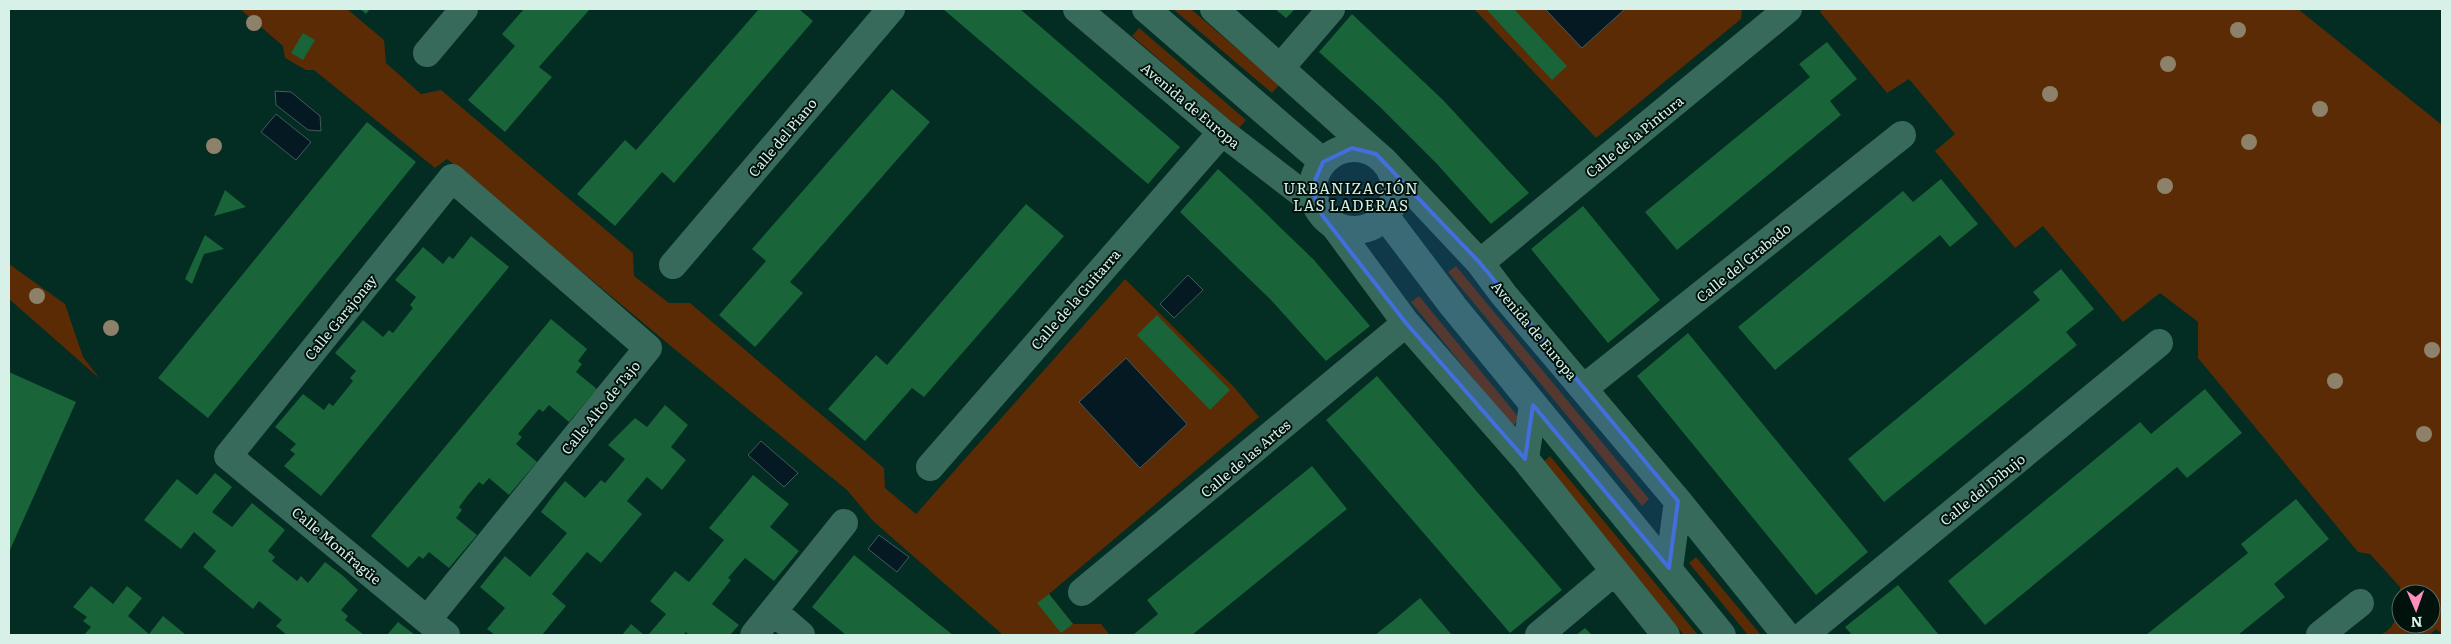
<svg xmlns="http://www.w3.org/2000/svg" width="2451" height="644" font-family="Literata,serif">
<rect width="100%" height="100%" fill="#032c23"/>
<path fill="#5a2b04" fill-rule="evenodd" d="M240,9H347L384,40L386,63L421,94L441,90L633,253L634,276L669,303H690L884,468L885,488L916,514L1125,279L1235,388L1259,417L1049,594L1073,624H1101L1110,635H1003L872,520L847,490L672,347L447,159L435,168L314,70H306L285,58L283,46Z
M1173,9H1191L1279,85L1272,93Z
M1474,9H1742L1741,19L1596,138Z
M1822,9H2298L2442,125V634L2436,629L2429,635H2380C2399,627 2400,605 2400,587L2370,554L2358,552L2198,358V322L2160,293L2123,322L2043,226L2015,248L1935,151L1955,134L1909,79L1887,93L1820,12ZM2401,594H2431V624H2401Z
M1139,28L1246,120L1239,128L1132,36Z
M9,264L65,304L83,357L100,379L9,299Z
M1456,266L1649,499L1642,506L1448,272Z
M1419,296L1520,419L1512,426L1411,302Z
M1550,456L1698,635H1684L1542,463Z
M1696,557L1761,635H1748L1689,563Z"/>
<path fill="#051923" stroke="#445a5e" d="M1545,9H1625L1582,48Z
M275,91L291,92L320,116L321,131L308,130L276,105Z
M276,114L311,142L296,160L261,132Z
M1188,275L1203,290L1174,318L1160,304Z
M1126,358L1187,424L1140,468L1079,402Z
M761,441L798,473L784,487L748,455Z
M879,535L909,557L897,572L868,549Z"/>
<path fill="#196439" d="M360,9H370L366,14Z
M524,9H590L539,67L552,77L505,132L468,100L515,46L502,34Z
M759,9H799L813,21L674,183L662,172L615,226L577,194L625,140L636,150Z
M943,9H1020L1180,147L1148,184Z
M1275,9H1295L1286,18Z
M1486,9H1514L1567,66L1552,80Z
M1352,14L1443,100L1529,193L1491,224L1437,164L1379,106L1319,52Z
M303,33L315,40L303,60L291,53Z
M1827,42L1857,79L1830,101L1841,115L1677,250L1645,212L1810,77L1799,64Z
M892,89L930,122L790,282L803,293L755,347L719,315L766,261L752,249Z
M367,122L416,162L208,418L158,378Z
M1218,169L1251,199L1314,260L1370,326L1326,361L1271,300L1180,212Z
M1941,179L1978,224L1950,247L1940,235L1775,370L1738,327L1903,191L1913,202Z
M225,190L246,207L214,216Z
M1026,204L1064,236L924,397L912,388L865,441L828,409L876,355L887,365Z
M1583,206L1660,300L1608,343L1531,249Z
M205,235L224,249L204,254L192,284L185,279Z
M471,236L509,267L321,496L284,466L295,454L290,450L296,444L275,427L303,394L324,410L329,403L333,406L353,381L350,378L356,371L335,353L363,320L383,337L389,330L393,333L413,308L410,305L416,297L395,280L423,247L443,264L449,256L453,259Z
M2061,269L2094,309L2066,332L2077,345L1884,502L1848,459L2040,300L2033,292Z
M1157,315L1230,390L1210,410L1137,335Z
M551,319L587,349L578,361L582,364L576,372L597,389L569,422L549,405L543,412L539,409L518,434L522,437L516,444L537,462L509,495L489,478L483,485L479,482L468,495L459,507L462,510L456,518L477,535L449,568L429,552L423,559L419,556L408,568L371,536Z
M1688,333L1868,552L1816,595L1637,376Z
M9,372L76,402L9,552Z
M1377,376L1562,590L1510,633L1326,420Z
M2205,389L2242,433L2187,478L2177,467L1985,625L1948,581L2140,422L2151,434Z
M665,405L688,425L671,447L686,460L662,490L647,477L627,501L642,514L601,563L587,552L552,594L566,606L542,635H495L487,629L505,608L480,587L505,556L530,577L567,533L541,512L552,497L565,481L585,498L601,480L605,483L625,459L608,445L635,418L647,427Z
M1312,466L1347,509L1192,635H1133L1158,614L1147,600Z
M215,473L232,487L212,512L232,527L252,503L285,530L268,551L275,557L272,561L297,581L301,576L308,583L325,562L342,575L358,590L341,610L348,616L345,620L364,635H287L276,626L282,620L259,601L253,609L203,567L216,551L194,532L181,549L144,520L177,479L197,495Z
M753,475L789,504L770,527L799,551L774,581L745,558L728,578L731,580L712,604L739,625L730,635H689L686,632L683,635H648L666,614L650,601L675,571L689,582L724,540L709,528Z
M2296,499L2329,539L2274,584L2285,597L2238,635H2146L2248,553L2241,544Z
M854,555L929,616L953,635H846L812,607Z
M1898,585L1939,635H1852L1845,627Z
M91,586L113,604L127,586L142,598L128,616L149,634L163,616L186,635H84L91,627L83,621L87,617L73,607Z
M1049,594L1073,624L1061,633L1037,603Z
M1420,598L1452,635H1375L1394,620Z
M398,622L415,635H387Z
M631,624L644,635H622Z
M1585,628L1592,635H1576Z"/>
<g fill="none" stroke-linecap="round" stroke-linejoin="round">
<path stroke="#386a5c" stroke-width="28" d="M1077,9L1222,132L1317,205
M1214,9L1376,154
M427,53L464,9
M1281,67L1331,9
M1386,163L1480,263L1504,295L1678,501L1786,635
M1333,224L1406,323L1525,459L1666,635
M1480,263L1788,9
M673,265L891,9
M1582,386L1594,380L1902,135
M1525,459L1533,405
M930,467L1222,132
M1669,568L1678,501
M1082,592L1406,323
M773,611L801,635
M427,620L648,348L452,178L228,456L427,620L446,635
M754,635L844,523
M1539,635L1615,571
M1804,635L2159,343
M2320,635L2360,603"/>
<path stroke="#386a5c" stroke-width="28" d="M1146,9L1323,162
M1313 189a41 41 0 1 1 82 0a41 41 0 1 1-82 0Z
M1385,216L1453,306L1722,635"/>
</g>
<g fill="#8d8169">
<circle cx="254" cy="23" r="8"/>
<circle cx="2238" cy="30" r="8"/>
<circle cx="2168" cy="64" r="8"/>
<circle cx="2050" cy="94" r="8"/>
<circle cx="2320" cy="109" r="8"/>
<circle cx="2249" cy="142" r="8"/>
<circle cx="214" cy="146" r="8"/>
<circle cx="2165" cy="186" r="8"/>
<circle cx="37" cy="296" r="8"/>
<circle cx="111" cy="328" r="8"/>
<circle cx="2432" cy="350" r="8"/>
<circle cx="2335" cy="381" r="8"/>
<circle cx="2424" cy="434" r="8"/>
</g>
<path fill="#426fdb" fill-opacity="0.2" stroke="#426fdb" stroke-width="4" stroke-linejoin="round" d="M1352,148L1376,154L1480,263L1678,501L1669,568L1533,405L1525,459L1406,323L1322,215L1314,195V183L1323,162Z"/>
<g text-anchor="middle" dominant-baseline="central" stroke-width="4" stroke-linejoin="round" paint-order="stroke">
<g font-size="14" fill="#d7f1e8" stroke="#01120d">
<text transform="translate(1191 105) rotate(40)">Avenida de Europa</text>
<text transform="translate(1634 136) rotate(-39)">Calle de la Pintura</text>
<text transform="translate(782 137) rotate(-50)">Calle del Piano</text>
<text transform="translate(1743 262) rotate(-39)">Calle del Grabado</text>
<text transform="translate(1075 299) rotate(-49)">Calle de la Guitarra</text>
<text transform="translate(340 317) rotate(-51)">Calle Garajonay</text>
<text transform="translate(1535 330) rotate(50)">Avenida de Europa</text>
<text transform="translate(600 407) rotate(-51)">Calle Alto de Tajo</text>
<text transform="translate(1245 458) rotate(-40)">Calle de las Artes</text>
<text transform="translate(1982 489) rotate(-39)">Calle del Dibujo</text>
<text transform="translate(337 545) rotate(40)">Calle Monfragüe</text>
</g>
<g font-size="15" letter-spacing="1" fill="#d7f1e8" stroke="#01120d">
<text x="1351" y="187">URBANIZACIÓN<tspan x="1351" dy="17">LAS LADERAS</tspan></text>
</g>
</g>
<rect width="2451" height="644" fill="none" stroke="#d7f1e8" stroke-width="20"/>
<g transform="translate(2416 609) rotate(178)"><circle r="24" fill="#01120d" stroke="#576b65"/>
<path d="M0-4L9 19L0 12L-9 19Z" fill="#fd8ebe"/>
<text y="-8" font-size="14" font-weight="bold" text-anchor="middle" fill="#d7f1e8">N</text>
</g>
</svg>
